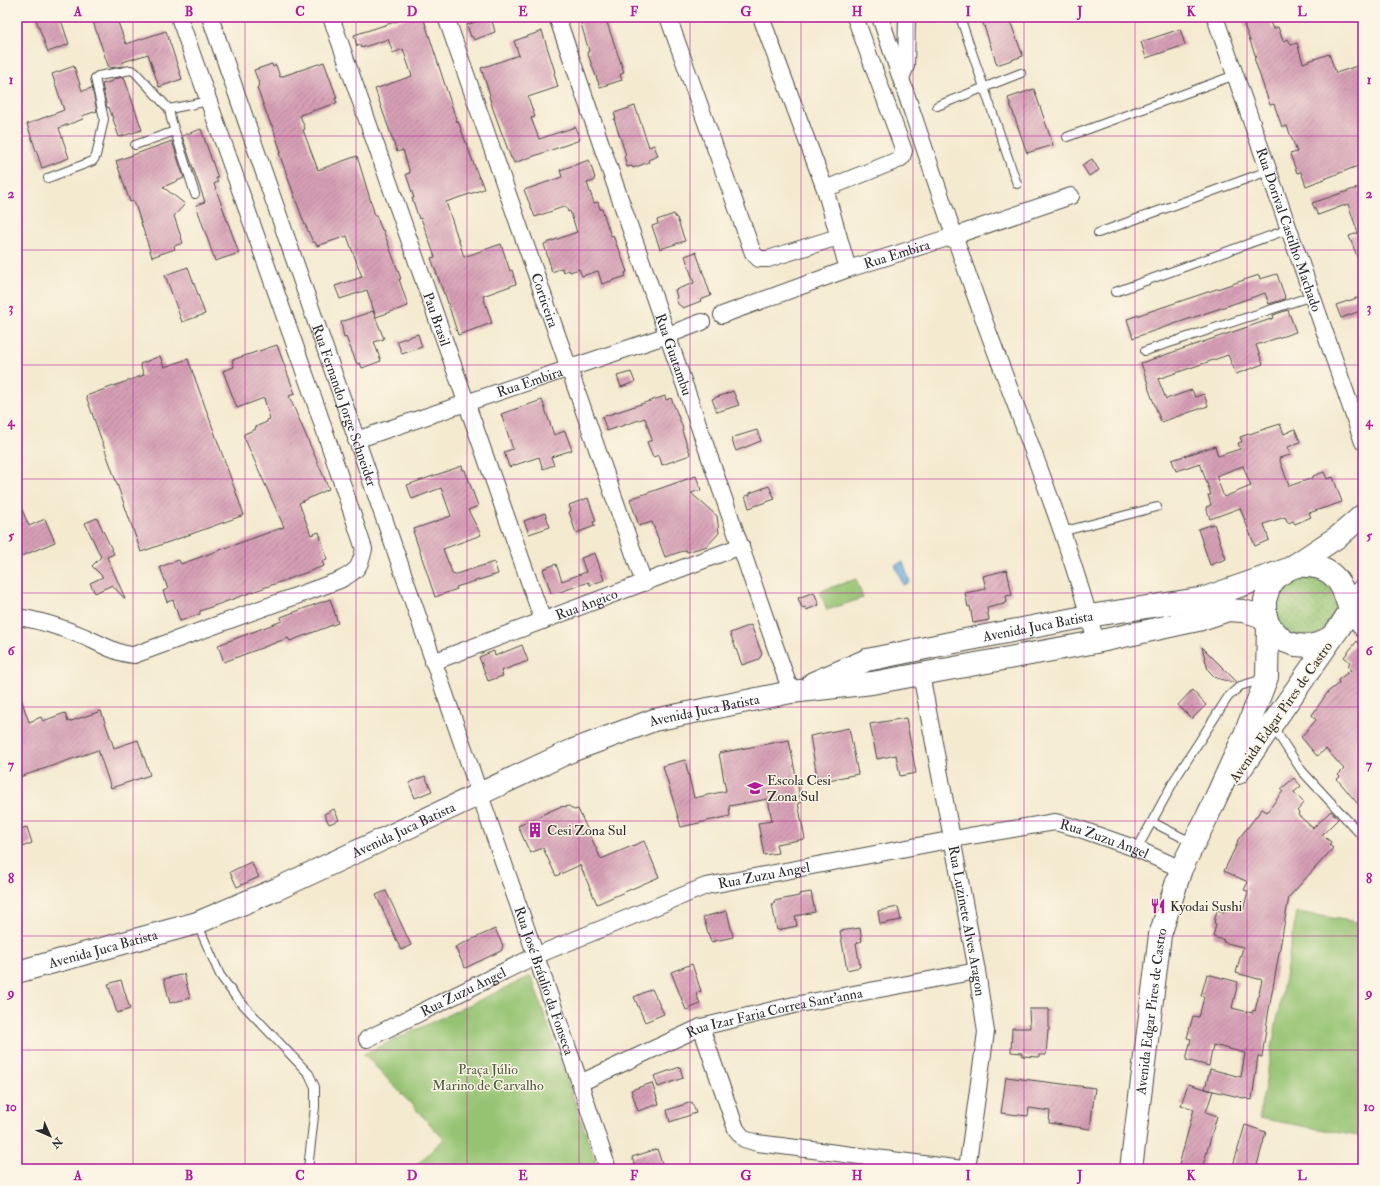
<svg xmlns="http://www.w3.org/2000/svg" width="1380" height="1186" font-family="'IM FELL Double Pica',serif">
<defs>
<pattern id="grass-dots" width="8" height="8" patternUnits="userSpaceOnUse"><rect width="8" height="8" fill="#95c372"/><path d="M2 2h.1M6 6h.1" fill="none" stroke="#7a9f5e" stroke-width="1.8" stroke-linecap="round"/></pattern>
<pattern id="building-hatch" width="6" height="6" patternUnits="userSpaceOnUse"><rect width="6" height="6" fill="#d69fb5"/><path d="M-1 1l2-2M0 6l6-6M5 7l2-2" fill="none" stroke="#ae8293"/></pattern>
</defs>
<rect width="100%" height="100%" fill="#fcf5e5"/>
<filter id="ink" filterUnits="userSpaceOnUse"><feTurbulence type="fractalNoise" baseFrequency=".025" numOctaves="2"/><feDisplacementMap in="SourceGraphic" scale="8" xChannelSelector="R" yChannelSelector="G"/><feConvolveMatrix kernelMatrix="1 2 1 2 8 2 1 2 1" color-interpolation-filters="sRGB"/></filter>
<filter id="wash" filterUnits="userSpaceOnUse"><feTurbulence type="fractalNoise" baseFrequency=".012" numOctaves="4" result="noise"/><feDisplacementMap in="SourceGraphic" scale="16" xChannelSelector="R" yChannelSelector="G"/><feGaussianBlur stdDeviation="0.9" result="paint"/><feColorMatrix in="noise" values="0 0 0 0 0 0 0 0 0 0 0 0 0 0 0 0 0 1.4 0 .05"/><feComposite in="paint" operator="in"/></filter>
<g filter="url(#wash)">
<rect width="100%" height="100%" fill="#f4ead0"/>
<path fill="url(#grass-dots)" stroke="#60774e" d="M1302,574L1326,581C1342,609 1342,608 1322,633C1315,634 1303,638 1297,636C1276,630 1269,604 1281,587C1286,580 1294,577 1302,574Z"/>
<path fill="#95c372" stroke="#60774e" d="M856,579L863,598L827,610L820,591Z
M1297,912L1363,923V1137L1259,1118Z
M531,976L598,1169H412L444,1139L364,1054Z"/>
<path fill="#6dade0" stroke="#4c6c86" d="M903,562L910,582L903,585L895,565Z"/>
<g id="blocks">
<path fill="url(#building-hatch)" fill-rule="evenodd" d="M35,17H60L69,44L48,52Z
M98,17H116L126,44L166,31L182,79L159,87L148,54L123,62L124,66L109,68L92,19Z
M410,17H423L457,122L458,121L479,178H480L484,189L446,202L464,257L501,244L510,271L512,270L516,284L483,296L492,323L458,335L445,294H444L431,258L435,257L421,218L419,219L412,198H414L406,174L410,173L403,150L397,152L375,89L412,76L403,49L393,53L388,39L361,48L360,45L357,46L354,35Z
M491,17L495,32L474,40L472,36L471,37L467,25Z
M579,17H605L624,72L620,75L622,80L600,87L587,52L589,51Z
M981,17H1004L1005,22L1010,21L1023,56L997,65Z
M1257,17H1268L1273,29L1278,27L1283,41L1288,39L1291,45L1297,43L1303,63L1329,54L1336,73L1363,64V164L1306,186L1301,172L1297,173L1290,154L1297,152L1287,126L1282,127L1274,104L1270,105L1254,58L1256,57L1243,22Z
M1180,29L1185,45L1146,58L1141,42Z
M542,31L555,72L554,73L558,87L528,97L535,117L531,118L539,139L575,127L580,140L514,163L512,158H511L493,109L489,96L490,95L481,68L519,55L514,41Z
M324,62L337,98H335L337,103L300,115L305,129L303,130L318,170L357,156L374,212L375,215H376L382,230H383L396,265L401,279H399L408,306L376,317L367,290L340,299L335,286L362,277L347,236L317,246L315,242H313L303,220L279,153L281,152L272,125H271L257,88L258,87L259,84L254,70L272,64L273,67L276,65L280,77Z
M74,66L82,91L92,88L97,111L82,116L83,119L59,128L69,158L42,168L27,124L64,110L52,74Z
M124,77L142,130L119,137L109,107L107,108L102,84L113,81L112,79Z
M1034,89L1053,145L1027,153L1008,98Z
M635,106L649,147L654,145L658,156L648,160L649,162L633,168L632,166L627,167L624,156L626,155L614,119L616,118L614,113Z
M201,129L218,178H216L218,182L214,184L239,253L215,261L196,205L205,202L182,136Z
M172,141L184,178L163,187L185,204L174,216L183,243L174,246L175,249L152,257L134,201L130,202L116,161Z
M1092,159L1099,170L1089,176L1082,165Z
M589,160L595,178H594V181L587,183L594,203L598,202L600,209H602L611,236L613,235L618,249H619L627,272L625,273L626,276L602,284L598,271L582,276L579,269L570,272L569,270L563,272L562,268L552,272L544,244L577,232L570,211L568,212L566,206L535,217L524,190L562,177L560,170Z
M1363,186V269H1362L1349,236L1358,233L1348,204L1318,215L1312,203Z
M674,214L676,218H677L685,241L660,249L652,226L658,224L657,220Z
M696,252L711,296L700,300L701,301L683,308L678,304L676,299L677,297L675,290L694,283L685,256Z
M188,267L205,314L182,322L165,275Z
M1277,274L1285,297H1284L1285,299L1269,304L1265,293L1133,338L1127,319L1259,275L1260,279Z
M1363,296V310L1341,318L1336,305Z
M1288,310L1296,332L1256,345L1263,364L1236,374L1228,355L1158,379L1166,399L1192,390L1195,397L1204,394L1208,406L1161,422L1148,387H1149L1141,363L1274,318L1273,315Z
M373,311L384,339L374,342L381,361L362,368L360,363L357,364L346,337L344,338L341,322Z
M418,334L422,347L402,354L397,341Z
M277,345L295,394L289,396L329,489L299,503L311,535L319,532L327,559L322,561L324,566L200,611V614L180,621L173,600L167,602L163,591L168,589L160,567L179,560L181,564L284,527L244,437V434L256,429L255,427L267,422V420L270,419L264,398L237,408L223,371L234,367L232,360Z
M160,356L164,367L188,359L244,515L141,552L86,396L144,375L140,364Z
M631,372L635,382L621,387L617,376Z
M733,391L739,405L717,412L712,399Z
M665,396L666,400L671,398L681,423L683,429L682,431L690,453H689L690,455L662,465L659,455L653,457L647,442L652,440L645,418L607,431L602,417Z
M542,400L554,435L565,431L572,450L551,457L554,465L543,469L539,457L509,467L504,452L513,449L501,414Z
M1280,424L1284,434L1295,429L1300,442L1288,447L1291,455L1279,458L1289,486L1313,478V476L1324,472L1327,479L1333,477L1342,502L1309,513L1311,517L1295,524L1293,521L1288,523L1285,517L1264,524L1269,540L1255,546L1240,508L1210,519L1206,507L1211,505L1208,495H1211L1200,463L1176,471L1172,460L1215,446L1218,456L1240,449L1238,443L1242,442L1240,437ZM1243,466L1251,486L1224,497L1216,476Z
M757,430L761,441L736,451L731,438Z
M462,466L463,470H465L478,506L468,510L481,535L443,549L453,575L494,562L498,574L456,587L457,589L435,597L413,531H415L414,529L451,516L441,488L412,499L407,485Z
M696,476L701,490L691,493L717,516L719,533L707,546L687,552L686,550L665,557L652,522L639,526L630,499Z
M769,486L775,499L749,508L745,496L750,495V493Z
M17,498L29,526L45,519L55,542L17,558Z
M588,498L596,521L593,522L595,526L576,533L569,512L571,511L569,505Z
M545,513L550,527L529,534L524,521Z
M97,518L114,554L107,557L125,598H124L112,585L95,593L90,583L103,577L92,566L101,557L85,523Z
M1214,524L1226,559L1210,565L1198,529Z
M595,553L604,580L590,585L589,582L560,592L551,593L543,569L556,564L562,581L586,572L581,558Z
M1007,570L1012,595L1006,596L1007,602L1004,603V604L987,608L989,620L973,623L970,606L968,607L965,593L986,589L983,576Z
M814,592L819,605L806,610L805,607L802,608L798,598Z
M330,599L338,623L290,641L288,638L224,662L218,645L282,621L281,617Z
M751,625L762,654L759,659L742,665L730,633Z
M1357,641L1363,649V810L1337,779L1340,777L1338,775L1344,769L1326,749L1317,756L1301,737L1316,720L1312,715L1328,692L1339,683L1338,680L1351,670L1348,666L1350,662L1344,657Z
M522,645L528,661L501,671L503,676L488,681L479,657L494,651L495,656Z
M1202,647L1237,682L1235,683L1216,678L1208,670Z
M1192,690L1206,705L1192,719L1178,705Z
M17,693H19L29,722L41,717L43,721L65,713L68,722L101,711L114,748L138,740L150,775L111,788L98,750L17,778Z
M906,718L916,773L900,776L896,755L877,759L870,724Z
M849,728L858,774L818,782L810,736Z
M789,740L801,803H798L805,839L776,844L778,853L764,855L758,823L772,821L768,799L729,806L730,816L681,827L663,766L685,760L694,798L726,791L719,753Z
M425,776L432,791L415,798L409,783Z
M1294,778L1301,786L1294,792L1304,803L1297,811L1299,813L1298,815L1313,828L1331,811L1338,819L1322,835L1331,842L1329,845L1333,848L1289,897L1268,1015L1262,1057L1258,1056L1252,1100L1205,1089L1210,1069L1241,1077L1245,1053L1213,1045L1209,1066L1186,1060L1191,1039L1187,1038L1193,1016L1199,1017L1204,997L1201,996L1207,974L1238,982L1232,1008L1252,1013L1253,1010L1255,1011L1262,980L1236,973L1243,947L1223,942L1224,940L1213,937L1216,924L1214,923L1217,910L1224,912L1226,907L1243,911L1248,891L1244,890L1248,882L1224,871L1238,842L1237,841L1262,809L1267,812L1283,791L1281,789Z
M569,806L574,810L578,809L601,859L644,841L659,877L597,904L580,865L556,876L543,848L530,853L518,826L559,807Z
M334,809L339,820L329,824L324,814Z
M27,827L32,843L17,849V830Z
M251,862L259,877L237,887L230,872Z
M386,891L411,945L401,950L376,895Z
M811,892L815,912L795,916L797,926L777,930L772,904L775,903L774,901L799,896V894Z
M898,907L901,920L880,924L878,911Z
M727,911L733,937L711,942L703,917Z
M860,928L862,941L856,943L860,967L847,970L840,931Z
M495,929L503,946L501,951L465,968L455,947Z
M692,964L701,991L696,993L700,1004L686,1010L671,972Z
M184,974L190,998L170,1003L164,979Z
M121,980L130,1009L117,1013L108,984Z
M652,989L664,1014L645,1022L634,997Z
M1029,1009H1049V1030H1048L1046,1055H1039V1057L1022,1056V1053L1011,1052L1012,1028H1030Z
M680,1067L683,1078L658,1087L654,1076Z
M1006,1077L1095,1088L1090,1129L1049,1123L1050,1111L1029,1108L1028,1116L1001,1113Z
M652,1083L659,1104L638,1111L631,1090Z
M1188,1084L1213,1091L1206,1112L1217,1116L1202,1169H1178L1194,1109L1181,1105Z
M692,1102L696,1113L670,1122L667,1110Z
M1245,1125L1266,1132L1256,1169H1232Z
M657,1149L664,1169H636L632,1157Z"/>
</g>
</g>
<g filter="url(#ink)">
<use href="#blocks" fill-opacity="0" stroke="#494844" stroke-width="1"/>
<g fill="none" stroke-linecap="round" stroke-linejoin="round">
<defs>
<path id="service" d="M960,17L1017,184
M937,106L1021,73
M169,109L171,119L195,194
M1067,137L1235,75
M135,145L175,131
M48,178L93,161L96,156L104,119L95,78L98,76L131,70L135,72L169,109L209,101
M1098,233L1268,171
M1115,292L1289,229
M1145,351L1312,296
M1061,532L1157,507
M1273,727L1302,771L1363,837
M1152,822L1193,843
M1137,849L1175,779L1228,697L1240,686L1263,679
M197,923L220,975L235,996L309,1074L315,1087V1107L308,1169"/>
<g id="minor">
<path id="s1" d="M210,17L580,1083L608,1169"/>
<path id="s2" d="M331,17L543,621"/>
<path id="s3" d="M446,17L644,583"/>
<path id="s4" d="M557,17L791,692"/>
<path d="M668,17L753,253L759,259H768L838,237"/>
<path d="M761,17L825,189L848,269"/>
<path d="M880,17C916,122 950,227 988,331C1026,434 1068,537 1096,642"/>
<path id="s5" d="M1215,17L1363,442"/>
<path d="M901,78L906,66L907,17"/>
<path d="M825,189L898,160L902,157L904,151L855,17"/>
<path id="s6" d="M722,315L848,269L954,236L1071,196"/>
<path id="s7" d="M356,440L668,335L702,322"/>
<path d="M1350,611L1363,630"/>
<path d="M17,617C40,620 63,628 85,637C101,644 117,654 134,655L340,580C357,571 360,568 364,549L317,408L179,17"/>
<path id="s8" d="M433,662L741,546"/>
<path id="s9" d="M921,674L977,971L986,1032L967,1169"/>
<path d="M701,1027L736,1129L744,1139L757,1143L963,1169"/>
<path id="s10" d="M367,1039L535,956L706,886L970,836L1055,822L1077,828L1137,849L1181,869"/>
<path id="s11" d="M580,1083L701,1027L794,1005L977,971"/>
</g>
<g id="secondary">
<path id="s12" d="M813,683L867,660L955,642L1089,616L1205,598L1297,566C1332,564 1342,580 1350,611"/>
<path id="s13" d="M17,972L197,923L277,889L571,751L654,720L791,692L872,683L1096,642L1198,620L1228,610L1243,611L1258,615L1268,624L1276,633L1284,641L1296,645L1309,646L1320,643L1331,637L1338,629"/>
</g>
<g id="primary">
<path d="M1238,773L1339,628L1363,590"/>
<path id="s14" d="M1131,1169L1160,935L1181,869L1208,815L1245,734L1267,677L1268,624L1265,612V600L1269,588L1275,578L1339,536L1363,515"/>
</g>
</defs>
<use href="#service" stroke="#494844" stroke-width="10"/>
<use href="#minor" stroke="#494844" stroke-width="18"/>
<use href="#secondary" stroke="#494844" stroke-width="24"/>
<use href="#primary" stroke="#494844" stroke-width="24"/>
<use href="#service" stroke="#fff" stroke-width="8"/>
<use href="#minor" stroke="#fff" stroke-width="16"/>
<use href="#secondary" stroke="#fff" stroke-width="22"/>
<use href="#primary" stroke="#fff" stroke-width="22"/>
</g>
</g>
<path fill="none" stroke="#b5179e" stroke-width="1" stroke-opacity="0.55" d="M133,17V1169M245,17V1169M356,17V1169M467,17V1169M579,17V1169M690,17V1169M801,17V1169M913,17V1169M1024,17V1169M1135,17V1169M1247,17V1169M17,136H1363M17,250H1363M17,365H1363M17,479H1363M17,593H1363M17,707H1363M17,821H1363M17,936H1363M17,1050H1363"/>
<defs>
<symbol id="school-bare" viewBox="-9 -9 18 18"><path d="M0-5L7-2L0 1L-7-2ZM-4 1L0 2.5L4 1V4Q0 6-4 4Z" fill="#b5179e" stroke="#fcf5e5" stroke-width="2.5" paint-order="stroke"/></symbol>
<symbol id="building-bare" viewBox="-9 -9 18 18"><path d="M-4-6H4V6H1V3H-1V6H-4ZM-2.5-4.3h1.7v1.8h-1.7ZM.8-4.3h1.7v1.8H.8ZM-2.5-1h1.7V.8h-1.7ZM.8-1h1.7V.8H.8Z" fill="#b5179e" stroke="#fcf5e5" stroke-width="2.5" paint-order="stroke"/></symbol>
<symbol id="restaurant-bare" viewBox="-9 -9 18 18"><path d="M-5-6h1v4h1v-4h1v4h1v-4h1v5L-1.5 .5V6h-2V.5L-5-1ZM5-6V6H3V1.5H1.5Q1.5-4 5-6Z" fill="#b5179e" stroke="#fcf5e5" stroke-width="2.5" paint-order="stroke"/></symbol>
</defs>
<g fill-rule="evenodd">
<use href="#school-bare" x="744" y="777" width="22" height="22"/>
<use href="#building-bare" x="524" y="819" width="22" height="22"/>
<use href="#restaurant-bare" x="1147" y="895" width="22" height="22"/>
</g>
<g text-anchor="middle" dominant-baseline="central" stroke-width="3" stroke-linejoin="round" paint-order="stroke">
<g font-size="14" fill="#2b2b2b" stroke="#fcf5e5">
<text stroke="none"><textPath href="#s5" startOffset="225">Rua Dorival Castilho Machado</textPath></text>
<text stroke="none"><textPath href="#s6" startOffset="185">Rua Embira</textPath></text>
<text stroke="none"><textPath href="#s3" startOffset="300">Corticeira</textPath></text>
<text stroke="none"><textPath href="#s2" startOffset="320">Pau Brasil</textPath></text>
<text stroke="none"><textPath href="#s4" startOffset="357">Rua Guatambu</textPath></text>
<text stroke="none"><textPath href="#s7" startOffset="183">Rua Embira</textPath></text>
<text stroke="none"><textPath href="#s1" startOffset="411">Rua Fernando Jorge Schneider</textPath></text>
<text stroke="none"><textPath href="#s8" startOffset="164">Rua Angico</textPath></text>
<text stroke="none"><textPath href="#s12" startOffset="233">Avenida Juca Batista</textPath></text>
<text stroke="none"><textPath href="#s13" startOffset="738">Avenida Juca Batista</textPath></text>
<text transform="translate(1281 712) rotate(-55)">Avenida Edgar Pires de Castro</text>
<text stroke="none"><textPath href="#s13" startOffset="413">Avenida Juca Batista</textPath></text>
<text stroke="none"><textPath href="#s10" startOffset="779">Rua Zuzu Angel</textPath></text>
<text stroke="none"><textPath href="#s10" startOffset="431">Rua Zuzu Angel</textPath></text>
<text stroke="none"><textPath href="#s9" startOffset="251">Rua Luzinete Alves Aragon</textPath></text>
<text stroke="none"><textPath href="#s13" startOffset="89">Avenida Juca Batista</textPath></text>
<text stroke="none"><textPath href="#s1" startOffset="1020">Rua José Bráulio da Fonseca</textPath></text>
<text stroke="none"><textPath href="#s10" startOffset="107">Rua Zuzu Angel</textPath></text>
<text stroke="none"><textPath href="#s14" startOffset="159">Avenida Edgar Pires de Castro</textPath></text>
<text stroke="none"><textPath href="#s11" startOffset="208">Rua Izar Faria Correa Sant'anna</textPath></text>
</g>
<g font-size="14" fill="#2b2b2b" stroke="#fcf5e5" text-anchor="start">
<text x="767" y="780">Escola Cesi<tspan x="767" dy="16">Zona Sul</tspan></text>
<text x="547" y="830">Cesi Zona Sul</text>
<text x="1170" y="906">Kyodai Sushi</text>
</g>
<g font-size="14" fill="#4b5940" stroke="#fcf5e5">
<text x="488" y="1069">Praça Júlio<tspan x="488" dy="16">Marino de Carvalho</tspan></text>
</g>
</g>
<rect width="1380" height="1186" fill="none" stroke="#fcf5e5" stroke-width="44"/>
<g transform="translate(50 1136) rotate(135)" stroke="#fcf5e5" stroke-width="3" paint-order="stroke">
<path d="M0-3L7 15L0 10L-7 15Z" fill="#2b2b2b"/>
<text y="-6" font-size="11" font-weight="bold" text-anchor="middle" fill="#2b2b2b">N</text>
</g>
<rect x="22" y="22" width="1336" height="1142" fill="none" stroke="#b5179e" stroke-width="1.5"/>
<g font-size="13" text-anchor="middle" font-weight="bold" fill="#b5179e">
<text x="78" y="16">A</text>
<text x="189" y="16">B</text>
<text x="300" y="16">C</text>
<text x="412" y="16">D</text>
<text x="523" y="16">E</text>
<text x="634" y="16">F</text>
<text x="746" y="16">G</text>
<text x="857" y="16">H</text>
<text x="968" y="16">I</text>
<text x="1080" y="16">J</text>
<text x="1191" y="16">K</text>
<text x="1302" y="16">L</text>
<text x="11" y="84">1</text>
<text x="1369" y="84">1</text>
<text x="11" y="198">2</text>
<text x="1369" y="198">2</text>
<text x="11" y="312">3</text>
<text x="1369" y="312">3</text>
<text x="11" y="426">4</text>
<text x="1369" y="426">4</text>
<text x="11" y="540">5</text>
<text x="1369" y="540">5</text>
<text x="11" y="655">6</text>
<text x="1369" y="655">6</text>
<text x="11" y="769">7</text>
<text x="1369" y="769">7</text>
<text x="11" y="883">8</text>
<text x="1369" y="883">8</text>
<text x="11" y="997">9</text>
<text x="1369" y="997">9</text>
<text x="11" y="1111">10</text>
<text x="1369" y="1111">10</text>
<text x="78" y="1180">A</text>
<text x="189" y="1180">B</text>
<text x="300" y="1180">C</text>
<text x="412" y="1180">D</text>
<text x="523" y="1180">E</text>
<text x="634" y="1180">F</text>
<text x="746" y="1180">G</text>
<text x="857" y="1180">H</text>
<text x="968" y="1180">I</text>
<text x="1080" y="1180">J</text>
<text x="1191" y="1180">K</text>
<text x="1302" y="1180">L</text>
</g>
</svg>
